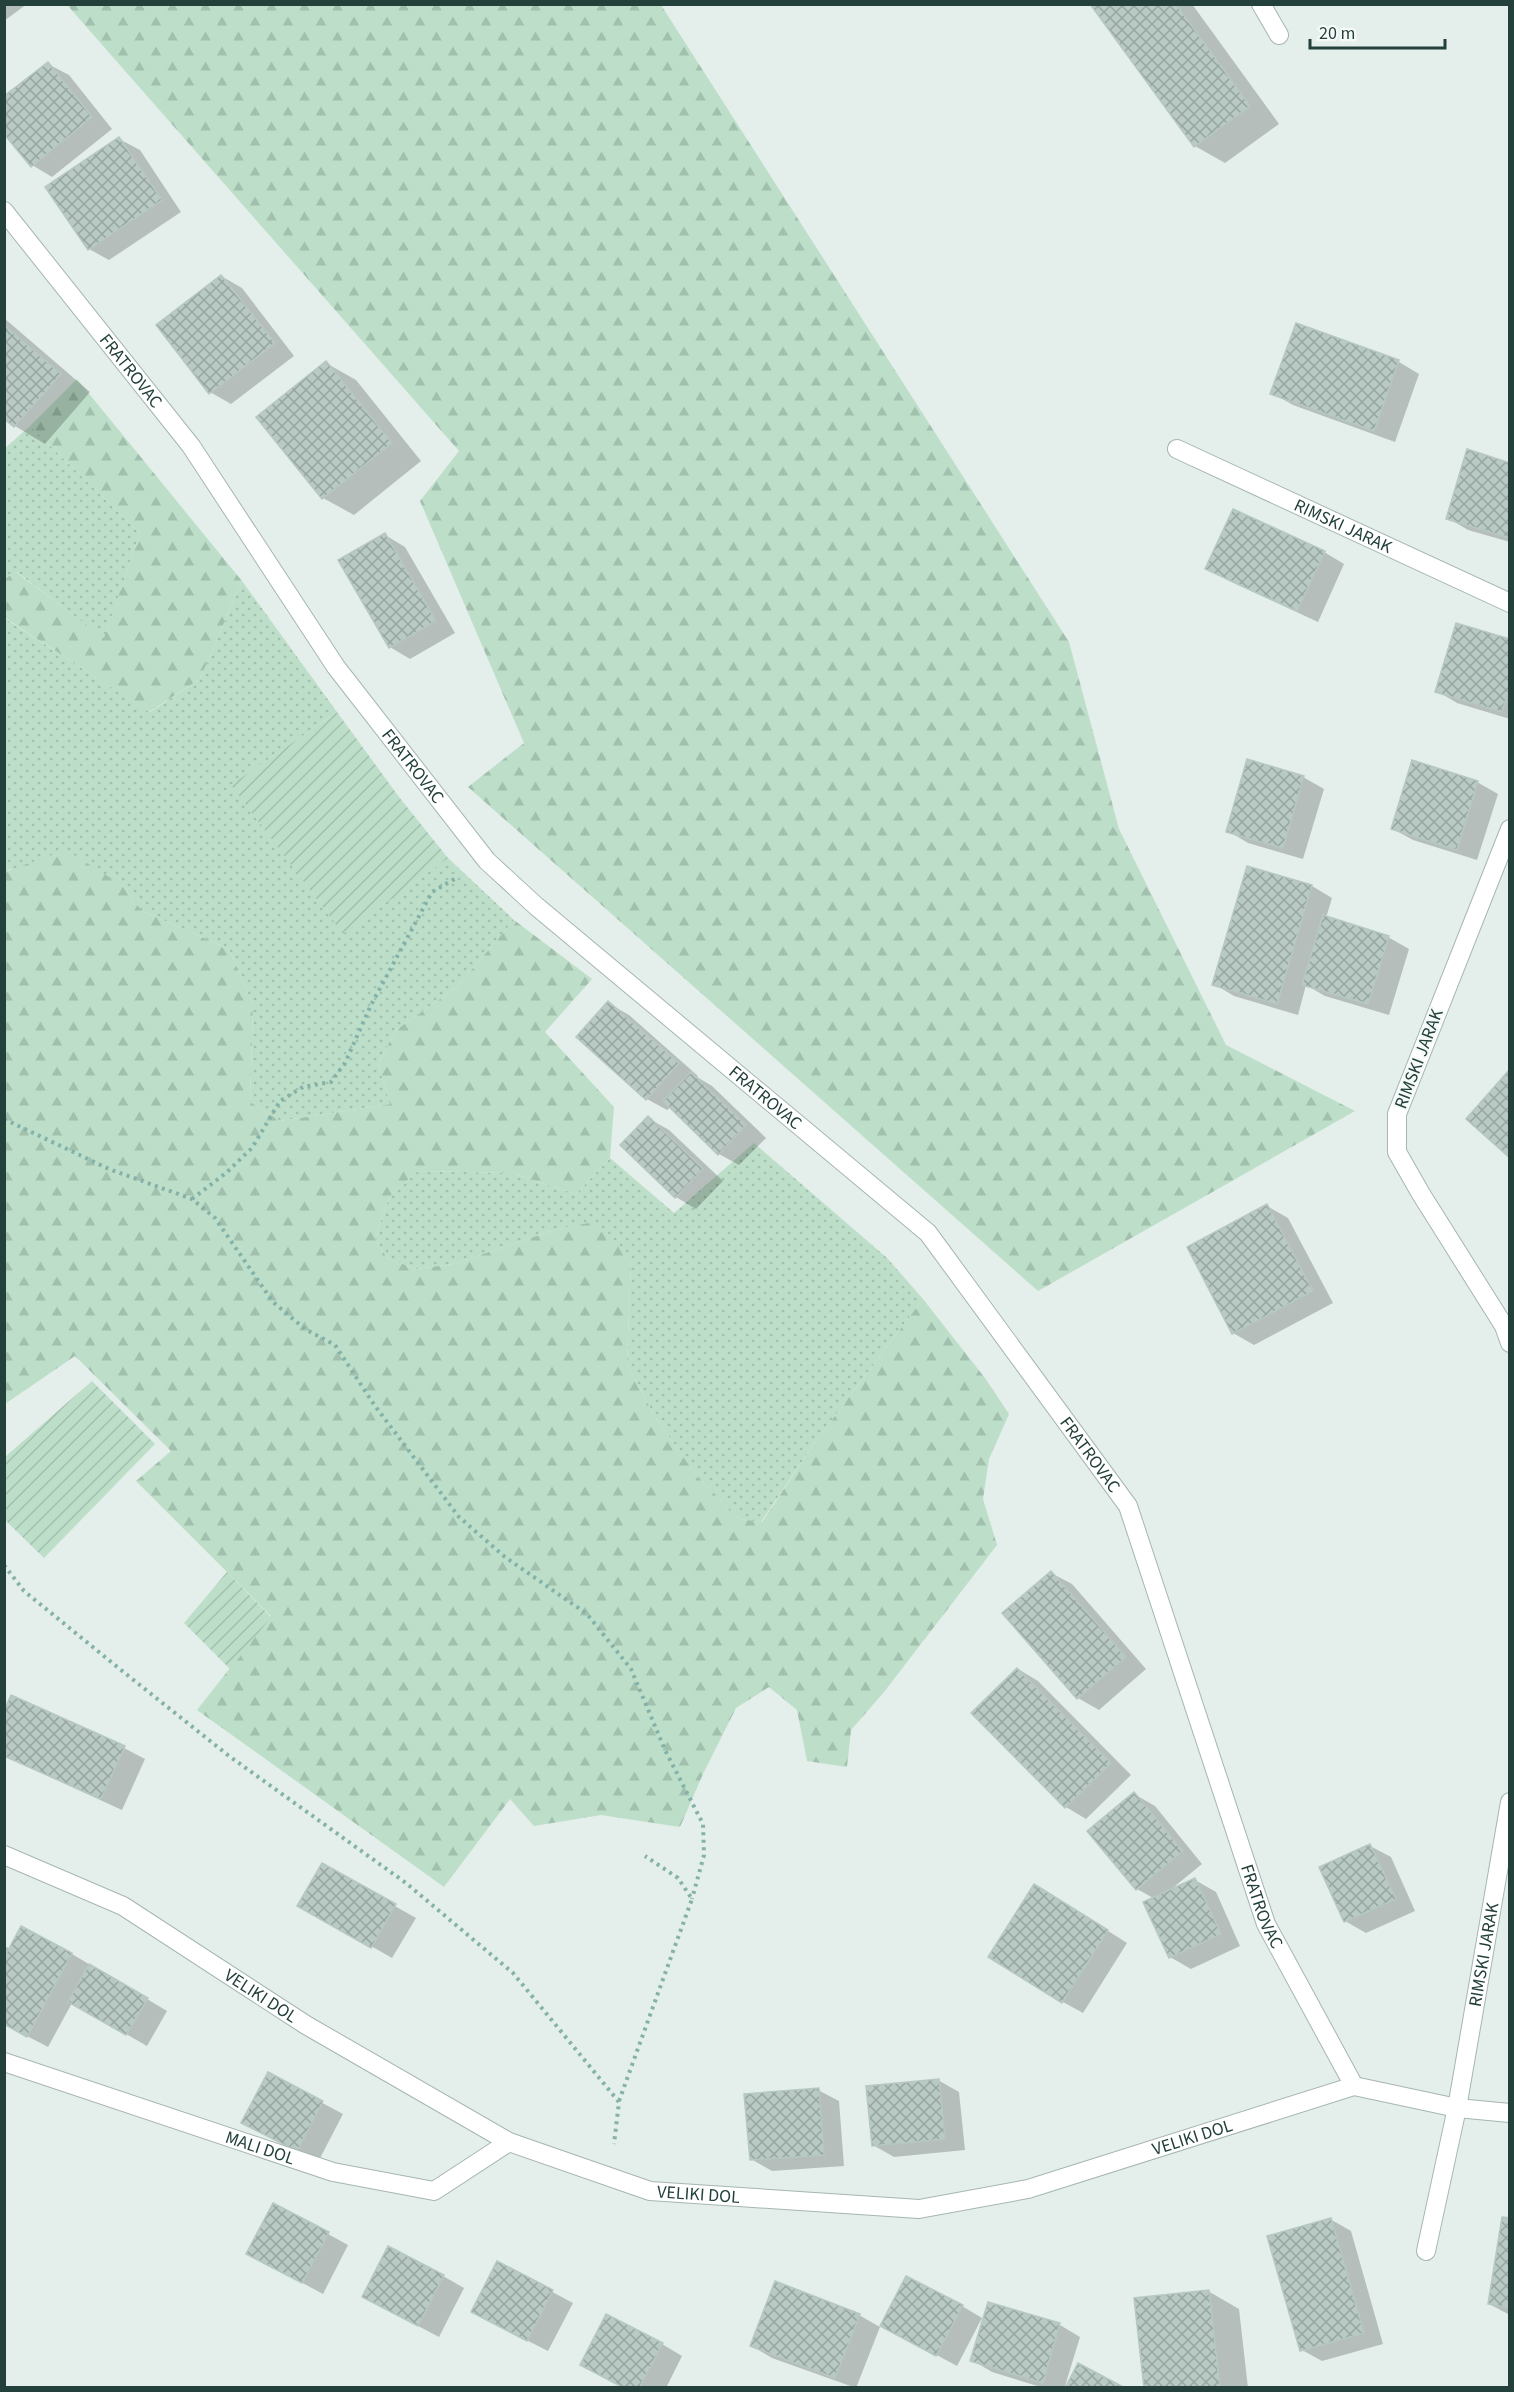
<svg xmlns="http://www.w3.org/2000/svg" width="1514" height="2392" font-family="'Source Sans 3',sans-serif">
<defs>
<pattern id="grass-dots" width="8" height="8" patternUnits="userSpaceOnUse" patternTransform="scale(1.5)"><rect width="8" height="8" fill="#bddfc9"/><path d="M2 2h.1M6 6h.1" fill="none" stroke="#a2c0ae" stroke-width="1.8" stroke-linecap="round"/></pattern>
<pattern id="forest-firs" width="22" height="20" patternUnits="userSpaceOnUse" patternTransform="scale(1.5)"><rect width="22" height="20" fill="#bddfc9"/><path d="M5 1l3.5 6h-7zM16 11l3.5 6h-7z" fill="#a2c0ae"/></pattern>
<pattern id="garden-furrows" width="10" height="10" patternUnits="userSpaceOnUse" patternTransform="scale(1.5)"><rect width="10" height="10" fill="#bddfc9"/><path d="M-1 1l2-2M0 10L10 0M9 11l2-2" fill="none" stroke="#a2c0ae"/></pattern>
<pattern id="building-cross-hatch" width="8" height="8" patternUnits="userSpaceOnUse" patternTransform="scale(1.5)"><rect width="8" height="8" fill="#b9c9c4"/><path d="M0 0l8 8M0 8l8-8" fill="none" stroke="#96a5a0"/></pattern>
</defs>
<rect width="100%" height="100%" fill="#e4eeea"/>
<path fill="url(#grass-dots)" d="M30,426L140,533L104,639L17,572L5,579L4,449Z
M242,581L337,712L232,785L343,933L448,858L514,920L457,987L396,1030L378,1063L390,1104L280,1121L250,1102L253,1005L229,949L142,911L122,885L10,869L5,872L4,618L150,712L200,679Z
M754,1143L887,1258L923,1299L816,1441L761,1522L740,1519L697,1476L655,1417L627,1364L631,1262L560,1228L453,1264L416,1269L387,1258L375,1239L389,1197L418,1171L511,1173L576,1194L610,1158L674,1213Z"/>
<path fill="url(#forest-firs)" d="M69,4L661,5L1069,642L1119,829L1226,1045L1355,1111L1038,1291L468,787L524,743L420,501L459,451L68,6Z
M77,379L242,581L200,679L149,712L5,618V579L16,572L104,638L140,533L30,426Z
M66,850L122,885L142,911L229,949L253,1005L250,1102L280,1121L390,1104L378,1063L396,1030L457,987L514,920L592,979L545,1032L614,1107L610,1158L576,1194L511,1173L418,1171L389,1197L375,1239L387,1258L416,1269L453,1264L560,1228L595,1222L608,1233L631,1262L627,1364L655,1417L697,1476L740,1519L762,1522L816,1441L923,1299L985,1378L1009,1414L989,1459L983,1499L997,1545L884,1692L851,1730L847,1767L807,1761L797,1710L769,1687L736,1708L703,1774L680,1827L601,1815L534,1826L510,1799L444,1887L197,1710L271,1616L136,1481L171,1451L75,1356L5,1404L4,872Z"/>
<path fill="url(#garden-furrows)" d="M337,712L399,797L448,858L343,934L231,785Z
M92,1381L155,1444L44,1558L5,1520V1457Z
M227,1572L271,1617L230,1669L184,1623Z"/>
<path fill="#0003" d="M4,4H27L4,21Z
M1092,4H1192L1279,124L1225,163L1195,146Z
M48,64L69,75L112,129L52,177L32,165Z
M119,139L140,150L181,212L109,260L89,249Z
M221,276L242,288L294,356L231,404L210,392Z
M4,318L90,392L45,444L15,426L4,417Z
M1297,325L1399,362L1419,374L1395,442L1293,405L1272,393Z
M326,363L356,380L421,461L354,515L323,498Z
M1510,464V542L1468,530L1448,518Z
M385,535L405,547L455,633L410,659L390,647Z
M1324,552L1344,564L1318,622L1227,580L1207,568Z
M1510,641V719L1457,703L1437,691Z
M1303,777L1324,789L1303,859L1248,843L1228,831Z
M1477,782L1498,794L1477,860L1413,840L1393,829Z
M1248,867L1312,886L1332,898L1326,918L1388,937L1409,949L1389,1015L1325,996L1306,985L1298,1015L1234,996L1214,984Z
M608,1003L629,1015L698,1076L697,1077L712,1086L766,1138L739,1165L719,1154L671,1107L667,1110L647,1099Z
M648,1118L669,1130L723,1181L696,1209L676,1197Z
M1267,1206L1288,1218L1333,1303L1254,1345L1233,1333Z
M1051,1573L1072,1584L1146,1669L1099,1710L1078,1698L1004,1613Z
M1018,1669L1038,1681L1131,1775L1086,1819L1066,1807Z
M124,1748L145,1759L122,1810L4,1756Z
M1134,1794L1155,1806L1202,1864L1169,1891L1195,1880L1216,1892L1240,1946L1191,1969L1170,1957L1155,1899L1137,1889Z
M1370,1846L1391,1857L1415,1911L1366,1933L1345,1921Z
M322,1865L416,1918L392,1958L299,1905Z
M1055,1897L1127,1943L1083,2013L1063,2002Z
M22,1928L72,1954L167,2011L147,2046L72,2003L48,2047L4,2024V1946L11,1949Z
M268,2074L343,2114L318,2162L264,2134Z
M938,2080L959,2092L965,2150L894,2157L873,2145Z
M818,2090L839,2101L844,2166L772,2171L751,2159Z
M1330,2219L1351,2231L1383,2344L1322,2361L1302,2350Z
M1510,2219V2315L1489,2304Z
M328,2234L348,2245L323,2294L269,2265Z
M498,2263L573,2303L548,2351L493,2323Z
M443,2276L464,2288L439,2337L384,2308Z
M1208,2291L1239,2309L1248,2388H1146Z
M989,2304L1060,2325L1080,2337L1065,2386L1122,2388H1044L992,2372L972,2360Z
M962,2306L982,2318L957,2366L903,2337Z
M859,2315L880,2327L856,2388L772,2358L752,2346Z
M662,2344L682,2356L666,2388H624Z"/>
<path fill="url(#building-cross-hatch)" stroke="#b6c8c2" stroke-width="1.5" d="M1090,4H1176L1250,106L1194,147Z
M48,62L92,117L31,167L4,134V96Z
M119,137L162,200L88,250L45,187Z
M221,275L275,343L209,394L156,325Z
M1296,323L1399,360L1374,431L1270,394Z
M4,325L61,374L14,427L4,419Z
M326,361L392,443L322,499L256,417Z
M1467,449L1510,463V538L1446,519Z
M1233,509L1325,551L1297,611L1205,569Z
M385,533L436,621L389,648L338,560Z
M1456,623L1510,639V686L1502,712L1435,692Z
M1247,759L1304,776L1283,848L1226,832Z
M1412,760L1478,781L1457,850L1391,829Z
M1247,866L1312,885L1277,1004L1212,985Z
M1323,915L1389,936L1368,1004L1302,985Z
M608,1001L679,1063L646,1100L576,1037Z
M1510,1069V1158L1466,1119Z
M691,1072L746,1125L718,1155L663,1101Z
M648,1116L703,1169L675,1198L620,1145Z
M1267,1204L1313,1291L1232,1334L1187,1247Z
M1051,1571L1126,1657L1077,1699L1002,1613Z
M1017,1668L1111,1763L1065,1808L971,1713Z
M11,1695L125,1746L101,1799L4,1756V1711Z
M1134,1792L1183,1851L1136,1890L1087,1831Z
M1370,1844L1396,1899L1344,1922L1319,1867Z
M322,1863L396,1904L371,1948L297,1906Z
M1195,1878L1221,1934L1169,1958L1143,1902Z
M1034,1884L1108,1930L1062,2003L988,1957Z
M21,1926L72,1953L27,2037L4,2024V1958Z
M89,1964L148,1998L126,2035L68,2002Z
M268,2072L323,2101L297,2151L241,2123Z
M939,2079L945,2139L872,2146L866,2086Z
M819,2088L824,2155L750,2160L744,2094Z
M273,2203L329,2232L302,2283L246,2254Z
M1502,2217L1510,2218V2308L1488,2304Z
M1331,2218L1364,2333L1300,2351L1267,2236Z
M388,2246L444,2275L418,2326L362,2297Z
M497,2261L553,2290L527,2341L471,2312Z
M906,2276L963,2305L936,2356L880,2326Z
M775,2281L860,2314L835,2378L750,2346Z
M1209,2290L1220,2388H1144L1134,2298Z
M988,2302L1060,2323L1043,2383L970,2361Z
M606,2314L663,2343L639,2388H624L580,2365Z
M1078,2363L1125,2388H1065Z"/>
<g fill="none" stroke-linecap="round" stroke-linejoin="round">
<defs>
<g id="minor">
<path d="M1261,4L1279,35"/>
<path id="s1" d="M4,211L191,446L336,667L487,861L536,906L928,1233L1128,1506L1266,1924L1354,2086"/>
<path id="s2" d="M1177,449L1510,603"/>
<path d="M1510,829L1397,1114V1152L1421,1194L1504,1326L1510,1343"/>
<path id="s3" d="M4,1855L123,1906L306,2025L509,2142L650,2191L919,2209L1028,2189L1354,2086L1457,2108L1510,2113"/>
<path id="s4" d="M4,2062L333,2172L434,2191L509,2142"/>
<path id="s5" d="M1426,2251L1457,2108L1510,1802"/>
</g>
</defs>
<use href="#minor" stroke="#a6b6b2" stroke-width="20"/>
<path stroke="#84b2a8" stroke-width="4" stroke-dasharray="3 4.5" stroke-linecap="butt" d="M4,1119L109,1169L192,1199L215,1218L273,1302L305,1329L335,1345L375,1406L459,1517L505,1557L587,1614L631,1669L665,1750L703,1824L704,1855L692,1899
M192,1199L226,1173L252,1148L280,1101L303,1087L331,1082L345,1063L371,1005L432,892L458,877
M4,1565L24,1591L121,1670L229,1756L406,1883L513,1973L619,2102L614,2144
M619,2101L692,1899L678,1878L645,1856"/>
<use href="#minor" stroke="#fff" stroke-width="18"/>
</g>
<g text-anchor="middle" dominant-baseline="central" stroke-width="4.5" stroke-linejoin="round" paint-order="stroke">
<g font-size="18" fill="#23403b" stroke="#f5faf8">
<text stroke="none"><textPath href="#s1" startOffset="204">FRATROVAC</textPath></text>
<text stroke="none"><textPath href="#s2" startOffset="183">RIMSKI JARAK</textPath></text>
<text stroke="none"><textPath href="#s1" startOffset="690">FRATROVAC</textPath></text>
<text transform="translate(1419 1059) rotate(-69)">RIMSKI JARAK</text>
<text stroke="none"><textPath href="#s1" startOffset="1176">FRATROVAC</textPath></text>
<text stroke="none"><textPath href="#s1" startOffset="1662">FRATROVAC</textPath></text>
<text stroke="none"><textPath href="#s1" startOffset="2148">FRATROVAC</textPath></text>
<text stroke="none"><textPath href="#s5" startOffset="302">RIMSKI JARAK</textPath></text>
<text stroke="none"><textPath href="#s3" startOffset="294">VELIKI DOL</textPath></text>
<text stroke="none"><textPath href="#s3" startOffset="1284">VELIKI DOL</textPath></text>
<text stroke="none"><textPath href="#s4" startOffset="270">MALI DOL</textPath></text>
<text stroke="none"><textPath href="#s3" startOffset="780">VELIKI DOL</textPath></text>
</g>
</g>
<rect width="1514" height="2392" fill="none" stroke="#23403b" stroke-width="12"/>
<path d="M1310 39v9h135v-9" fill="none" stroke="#23403b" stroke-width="3"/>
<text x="1319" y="39" font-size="18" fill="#23403b" stroke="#f5faf8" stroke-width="4.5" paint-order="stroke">20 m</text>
</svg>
